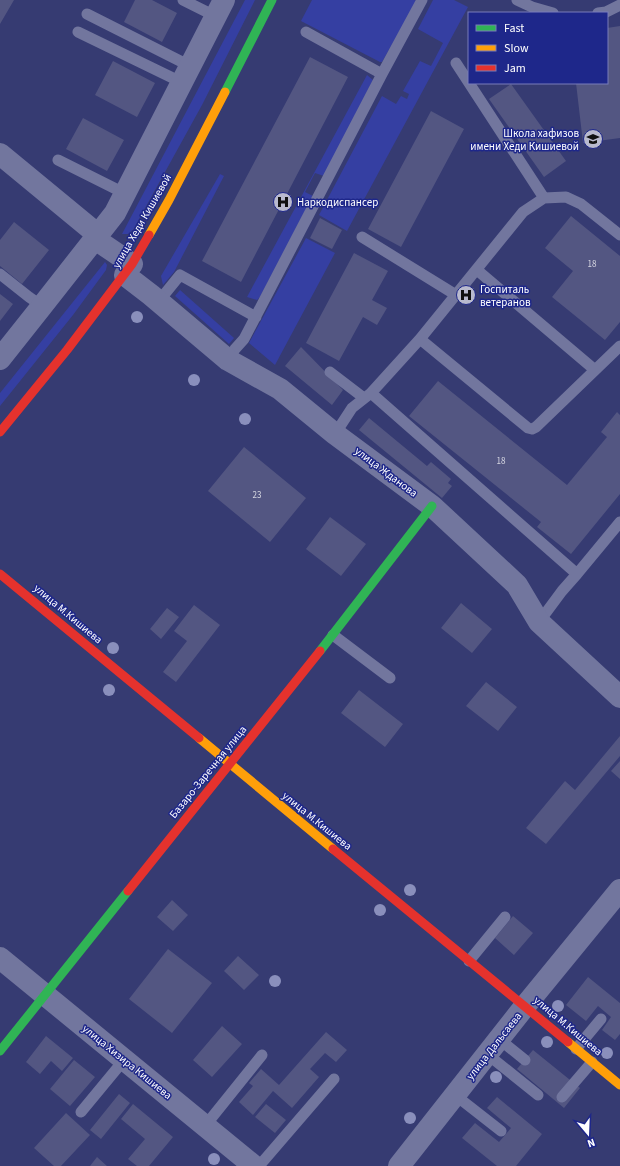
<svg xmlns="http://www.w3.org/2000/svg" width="620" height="1166" font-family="'Source Sans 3',sans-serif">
<rect width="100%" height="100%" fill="#363b72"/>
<path fill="#353fa2" d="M245,0H255L202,105L133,230L128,234H122Z
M312,0H414L417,1L382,62H380L301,21Z
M433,0H454L468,7L347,231L319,215L382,96L396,104L401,96L407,99L409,94L403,91L420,61L431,66L443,43L418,29Z
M367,75L373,80L324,176L315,173L305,192L313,196L260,297L257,300L247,297Z
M220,174L224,176L174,272L163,285L161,276Z
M306,238L335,253L275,365L249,343Z
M105,262L107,265L106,270L73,315L0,406V393Z
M180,290L234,338L229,344L175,296Z"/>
<path fill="#535682" d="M0,0H14L0,24Z
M135,0H152L177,13L162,42L124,22Z
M620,26V138L583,143L576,83H607V28Z
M310,57L348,77L241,282L202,261Z
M113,61L155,83L137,117L95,95Z
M511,84L566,161L544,177L489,99Z
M431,111L464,129L401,247L368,229Z
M83,118L124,140L107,171L66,149Z
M571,216L620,256V322L605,340L552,297L573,271L545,248Z
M320,218L342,230L332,249L310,238Z
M14,222L49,250L22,284L0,266V240Z
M354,253L388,271L372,300L387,308L377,325L363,317L339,361L306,343Z
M0,294L13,304L0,321Z
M301,347L343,390L332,405L285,366Z
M438,381L567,485L607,437L601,432L617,412L620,415V494L571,554L537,527L541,522L409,416Z
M369,418L427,466L431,462L451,479L448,483L452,486L442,498L359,430Z
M244,447L306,498L270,542L208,491Z
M330,517L366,544L341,576L306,549Z
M461,603L492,629L472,653L441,628Z
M194,605L220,625L176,682L163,672L187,641L174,631Z
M167,608L179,617L161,639L150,629Z
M486,682L517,707L498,731L466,706Z
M359,690L403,724L385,747L341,713Z
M620,736V756L546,844L526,828L565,781L575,790Z
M620,761V779L611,771Z
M172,900L188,915L173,931L157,917Z
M513,916L533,933L514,955L495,938Z
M168,949L212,983L172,1033L129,999Z
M238,956L259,975L244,990L224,971Z
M588,977L620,1003V1034L615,1040L602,1030L611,1017L598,1006L586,1021L566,1005Z
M222,1026L242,1044L212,1077L193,1060Z
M326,1032L347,1050L336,1062L325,1053L310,1069L319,1077L292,1108L273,1091L253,1115L239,1102L253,1086L249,1083L261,1069L279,1085Z
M46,1036L73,1058L62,1071L51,1061L40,1074L26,1062Z
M533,1050L580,1088L564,1108L517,1069Z
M74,1060L95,1077L70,1106L50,1089Z
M119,1094L130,1103L101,1139L90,1130Z
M497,1097L542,1134L516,1166H497L462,1138L475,1123L499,1142L511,1128L487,1108Z
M133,1104L173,1137L149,1166H137L128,1159L145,1139L121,1119Z
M266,1104L286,1120L275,1133L255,1117Z
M66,1113L90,1135L61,1166H54L34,1148Z
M97,1157L107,1166H90Z"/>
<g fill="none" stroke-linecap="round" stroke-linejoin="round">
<path stroke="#72769e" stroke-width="11" d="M183,0L215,16
M517,0L532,7L553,13
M598,13L606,12L620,5
M87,14L190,66
M78,32L181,82
M306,32L382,74
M456,63L544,198
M58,160L124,193
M362,237L456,295
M477,270L595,370
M0,274L29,297L42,306
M159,301L180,275L256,317
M420,339L528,428L532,429L536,427L620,346
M228,360L235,349L244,339L382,74L422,0
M330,372L364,398
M371,393L577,574L620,522
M335,434L352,408L371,393L420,339L523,212L544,198L566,197L581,204L620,235
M539,622L562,591L577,574
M333,635L390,678
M469,961L505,917
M499,1039L525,1060
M576,1049L601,1019
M487,1054L538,1095
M455,1095L501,1131
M562,1097L592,1062
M81,1112L124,1060
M205,1126L262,1055
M259,1166L334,1079"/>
<path stroke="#72769e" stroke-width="22" d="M0,154L97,234L101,243L132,264
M125,275L151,295L228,360L280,389L335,434L432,506L517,585L539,622L620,697
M0,359L42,306L115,213L224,0
M0,958L254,1166
M399,1166L525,1006L620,890"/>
<path stroke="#30b455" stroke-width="9" d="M225,92L272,0
M320,651L432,506
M0,1051L128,891"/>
<path stroke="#ff9f0a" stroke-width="9" d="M149,235L169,200L225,92
M199,738L333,849
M568,1042L620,1085"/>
<path stroke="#e5322d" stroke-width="9" d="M0,432L67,350L132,264L149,235
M0,574L199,738
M333,849L568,1042
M128,891L320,651"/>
</g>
<g fill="#8a8fbc">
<circle cx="137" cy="317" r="6"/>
<circle cx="194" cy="380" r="6"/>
<circle cx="245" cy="419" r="6"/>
<circle cx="113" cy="648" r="6"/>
<circle cx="109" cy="690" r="6"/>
<circle cx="410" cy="890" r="6"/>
<circle cx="380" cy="910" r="6"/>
<circle cx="275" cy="981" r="6"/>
<circle cx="558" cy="1006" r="6"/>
<circle cx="547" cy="1042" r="6"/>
<circle cx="607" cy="1053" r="6"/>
<circle cx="496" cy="1077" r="6"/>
<circle cx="410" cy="1118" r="6"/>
<circle cx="214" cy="1159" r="6"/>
</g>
<defs>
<symbol id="university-disc" viewBox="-11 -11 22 22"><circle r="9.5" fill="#b9bace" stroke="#1e278a"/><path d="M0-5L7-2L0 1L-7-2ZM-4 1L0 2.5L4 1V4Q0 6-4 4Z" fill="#111"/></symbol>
<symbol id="hospital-disc" viewBox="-11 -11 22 22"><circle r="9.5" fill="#b9bace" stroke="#1e278a"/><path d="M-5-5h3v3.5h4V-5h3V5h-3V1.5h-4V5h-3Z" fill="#111"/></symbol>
</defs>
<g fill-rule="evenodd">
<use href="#university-disc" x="582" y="128" width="22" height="22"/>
<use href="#hospital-disc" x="272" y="191" width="22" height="22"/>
<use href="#hospital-disc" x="455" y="284" width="22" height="22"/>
</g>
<g text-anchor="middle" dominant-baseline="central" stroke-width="3" stroke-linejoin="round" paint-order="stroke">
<g font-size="9" fill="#d4d5e0">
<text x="592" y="264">18</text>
<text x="501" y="461">18</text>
<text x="257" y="495">23</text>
</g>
<g font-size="11" fill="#fff" stroke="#1e278a" text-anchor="start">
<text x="579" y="133" text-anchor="end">Школа хафизов<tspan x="579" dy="13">имени Хеди Кишиевой</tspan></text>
<text x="297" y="202">Наркодиспансер</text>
<text x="480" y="289">Госпиталь<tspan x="480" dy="13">ветеранов</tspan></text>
</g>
<g font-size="11" fill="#fff" stroke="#1e278a">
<text transform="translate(142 221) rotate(-60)">улица Хеди Кишиевой</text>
<text transform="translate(386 472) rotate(37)">улица Жданова</text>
<text transform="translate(68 614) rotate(40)">улица М.Кишиева</text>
<text transform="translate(208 772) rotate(-51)">Базаро-Заречная улица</text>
<text transform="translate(317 821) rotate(39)">улица М.Кишиева</text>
<text transform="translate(568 1026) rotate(40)">улица М.Кишиева</text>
<text transform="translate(494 1046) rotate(-52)">улица Дальсаева</text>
<text transform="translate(127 1062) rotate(39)">улица Хизира Кишиева</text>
</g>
</g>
<rect x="468" y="12" width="140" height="72" fill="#1e278a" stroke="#787db9"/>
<rect x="476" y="25" width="20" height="6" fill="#30b455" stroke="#787db9"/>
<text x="504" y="32" font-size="12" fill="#ffffff">Fast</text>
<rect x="476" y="45" width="20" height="6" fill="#ff9f0a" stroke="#787db9"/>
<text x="504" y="52" font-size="12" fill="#ffffff">Slow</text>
<rect x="476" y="65" width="20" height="6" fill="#e5322d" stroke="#787db9"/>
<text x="504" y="72" font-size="12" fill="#ffffff">Jam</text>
<g transform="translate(588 1134) rotate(161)" stroke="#1e278a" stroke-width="3" paint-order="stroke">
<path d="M0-3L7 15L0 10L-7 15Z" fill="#ffffff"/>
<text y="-6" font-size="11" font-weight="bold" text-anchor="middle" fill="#ffffff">N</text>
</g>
</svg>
